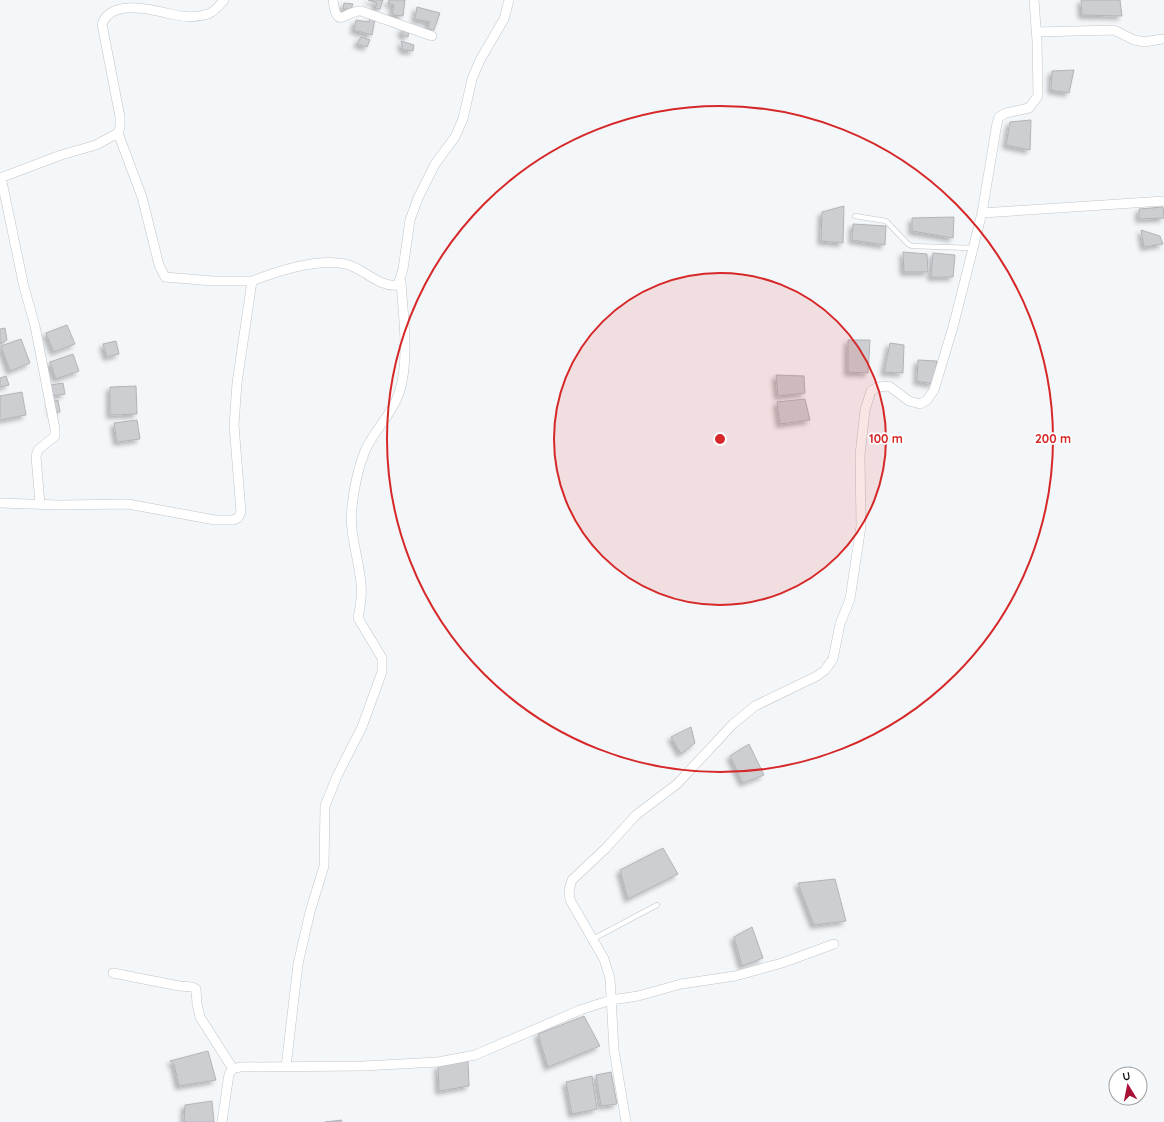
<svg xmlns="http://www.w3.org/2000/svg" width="1164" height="1122" font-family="Quicksand,sans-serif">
<defs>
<filter id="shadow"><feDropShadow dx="-3.5" dy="3.5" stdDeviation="2" flood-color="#0004"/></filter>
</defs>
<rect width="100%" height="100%" fill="#f4f7fa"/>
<path fill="#cdced1" stroke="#b3b4b8" filter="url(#shadow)" d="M368,0H383L380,9H375L377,3Z
M389,0H405L403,16L392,15L394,5L388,3Z
M1081,0H1120L1122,16L1082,15Z
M344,3L353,4L351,9H343Z
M417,7L440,13L434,30L427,29L430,22L415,19Z
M370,18L375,19L372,35L354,30L356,20L369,22Z
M402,28L409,29L408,37L402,35Z
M361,37L370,40L367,47L357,44Z
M401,41L414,45L413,51L403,50Z
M1074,70L1069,93L1051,90L1052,71Z
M1031,120L1030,150L1006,145L1010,122Z
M844,206L843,243L821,241L822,212Z
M1163,207L1164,218L1139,219V209Z
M954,217L953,238L912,231V218Z
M853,224L886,226L885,245L852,240Z
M1141,230L1160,236L1163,244L1144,247Z
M903,252L927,254L928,272H904Z
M933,253L955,255L953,277H931Z
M67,325L75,344L54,352L46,333Z
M5,328L7,340L0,344V329Z
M21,339L30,363L10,371L1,346Z
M848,340H870L868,373L848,372Z
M116,341L119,354L107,357L103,344Z
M890,343L904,345L903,373L884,372Z
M73,354L79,371L56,379L50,362Z
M918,360L937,361L933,384L917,381Z
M776,375L804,376L805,393L778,396Z
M6,376L9,385L0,387V378Z
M63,383L65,394L53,396L51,385Z
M136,386L137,414L110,415V387Z
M22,392L26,415L0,420V396Z
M805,399L810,420L780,424L777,402Z
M58,400L60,412L53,413L51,402Z
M137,420L140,439L117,442L114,423Z
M691,727L695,743L681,754L671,737Z
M749,744L764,775L743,783L730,756Z
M663,848L678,874L628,899L620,870Z
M835,879L846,921L814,925L798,883Z
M752,927L763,958L742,966L734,937Z
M584,1016L600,1046L548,1067L538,1034Z
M208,1051L216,1080L179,1086L174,1064L170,1061Z
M468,1061L469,1086L439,1091L438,1066Z
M611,1072L617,1104L601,1106L596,1075Z
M592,1076L597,1109L572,1114L566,1082Z
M212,1101L214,1122H184L185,1105Z
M342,1120L341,1122H325Z"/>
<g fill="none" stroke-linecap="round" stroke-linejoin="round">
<defs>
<path id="service" d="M855,216L886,221L908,244L912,246L973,248
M593,939L657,905"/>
<path id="minor" d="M333,0C337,32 345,10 361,11L432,36
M1036,32L1114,30L1134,40L1144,42L1162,39
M118,133L142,197L159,265L165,277L213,281H252
M1,177L24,287L35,326L55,429V436L38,450L36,456L40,504
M0,178L61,155L96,145L118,133L120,127V117L102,24C111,0 146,8 171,14C183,17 196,18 208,14C214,12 220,5 224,0
M982,213L1164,201
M0,503L59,505L128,504L215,520H233L238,518L241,512L234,425L237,383L252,281C278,271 317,258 345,264C363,267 378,288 398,285L403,269L410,220L418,198L435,164L455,137L463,119L472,79L480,60L504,19L509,0
M113,973L179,986L192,987L196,989L197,1004L200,1017L233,1069
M286,1067L298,964L310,912L324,866L325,806L337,776L362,727L382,672V658L358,618C361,604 363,590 360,576C357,552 349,531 352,507C354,488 358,468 365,451C374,430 392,415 399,393C410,361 403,315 401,282
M222,1122L229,1074L233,1069L240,1067L363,1066L438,1062L475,1055L580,1010L611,1000L638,996L681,984L735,976L782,963L834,944
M626,1122L614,1050L610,978L604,959L570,900L569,890L572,880L606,848L636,815L677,784L733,724L755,706L817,676L825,670L833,659L840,624L850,599L861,526L860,455L865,410L871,391L878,387L889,386L909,401L920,404L927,400L934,390L953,327L982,213L997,123L999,117L1006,113L1029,108L1038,96L1037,41L1034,0"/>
</defs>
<use href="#service" stroke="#c1c4c7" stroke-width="5.5"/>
<use href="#minor" stroke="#c1c4c7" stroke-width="10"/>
<use href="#service" stroke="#fff" stroke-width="4.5"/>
<use href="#minor" stroke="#fff" stroke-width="9"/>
</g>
<circle cx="720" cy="439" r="166" fill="#d62828" fill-opacity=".12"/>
<g fill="none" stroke="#d62828" stroke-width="2">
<circle cx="720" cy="439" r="166"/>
<circle cx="720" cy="439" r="333"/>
</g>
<circle cx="720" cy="439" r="6" fill="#d62828" stroke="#fff" stroke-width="2"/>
<g font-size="12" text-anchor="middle" font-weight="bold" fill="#d62828" stroke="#fff" stroke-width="3.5" stroke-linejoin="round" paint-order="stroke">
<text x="886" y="443">100 m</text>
<text x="1053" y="443">200 m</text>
</g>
<g transform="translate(1128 1086) rotate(350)"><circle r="19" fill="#ffffff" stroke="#a0a0a1"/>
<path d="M0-3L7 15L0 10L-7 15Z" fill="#a81037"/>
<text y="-6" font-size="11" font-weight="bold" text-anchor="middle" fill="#111213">U</text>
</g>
</svg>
